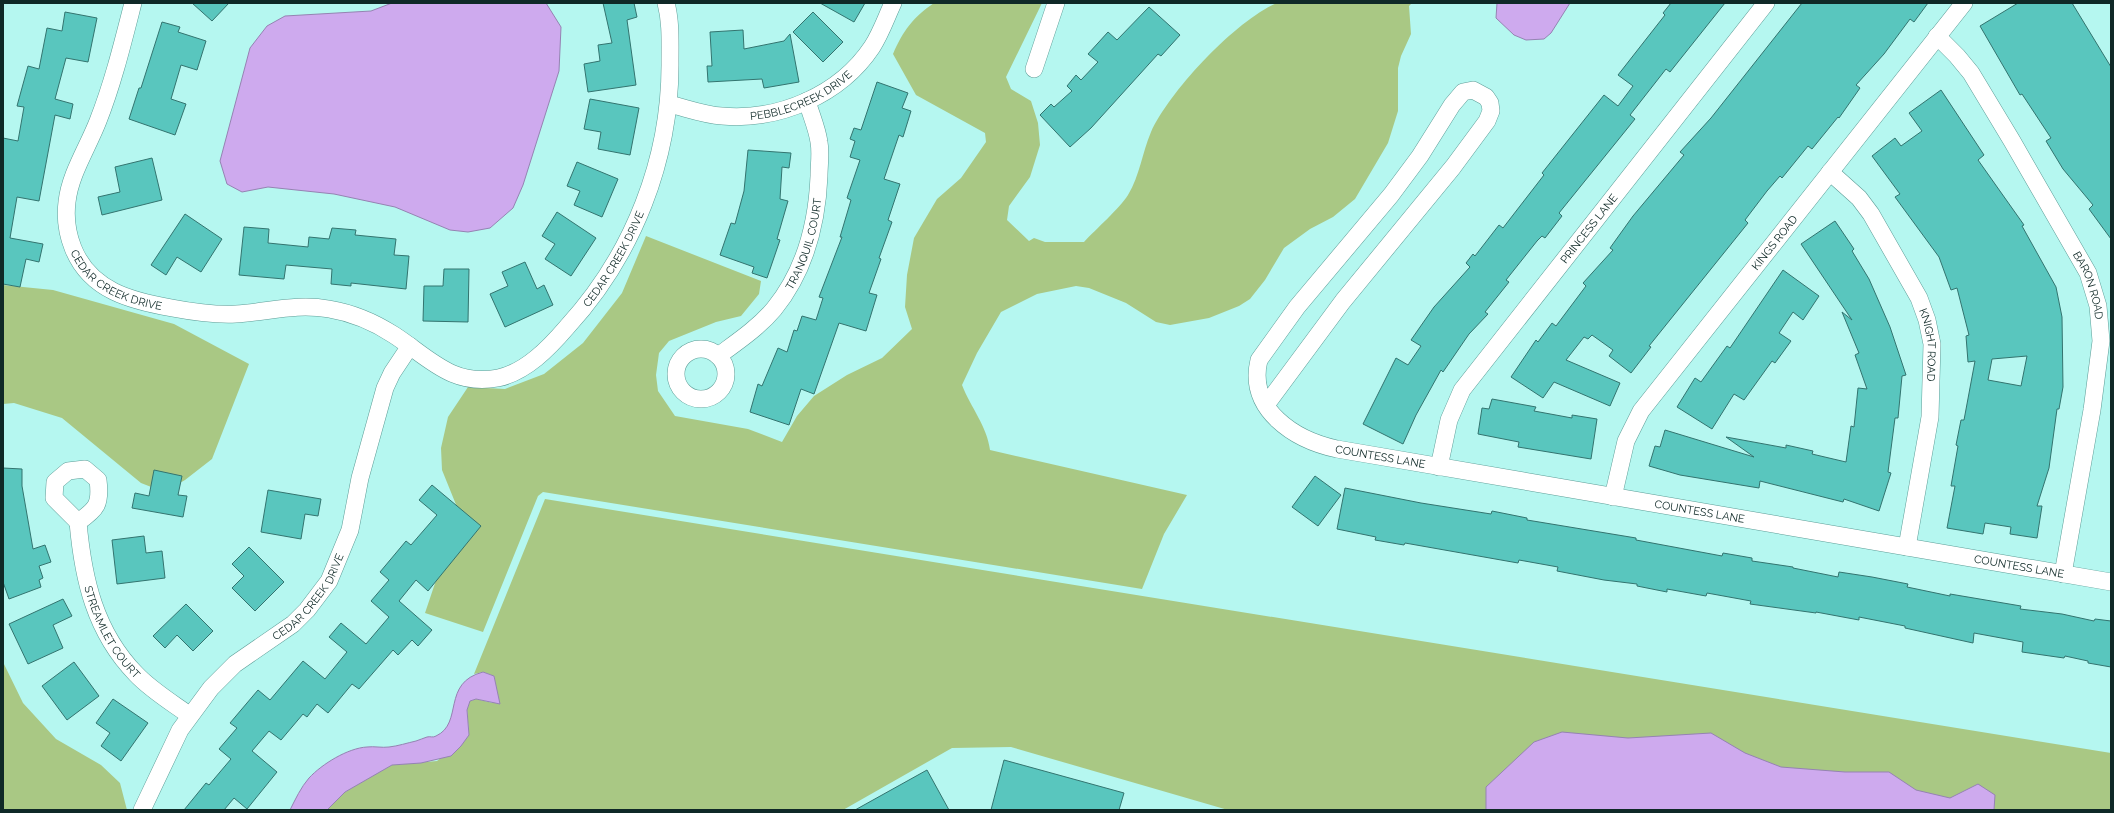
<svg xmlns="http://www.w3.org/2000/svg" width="2114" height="813" font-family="Raleway,sans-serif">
<rect width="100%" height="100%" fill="#b5f7f0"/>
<path fill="#a9c884" d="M934,3H1042L1006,77L1011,89L1031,101L1038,123L1040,145L1030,177L1009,206L1007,220L1029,241L1034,238L1045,242H1084C1096,229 1119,209 1128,195C1140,175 1142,153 1151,132C1170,91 1235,21 1277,3H1412L1409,6L1411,34L1401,56L1398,68V111L1388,143L1355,199L1333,217L1310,229L1284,248L1265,280L1250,299L1239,306L1209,318L1170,325L1156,322L1126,303L1089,288L1076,286L1037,294L1001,312L977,353L962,385C971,408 987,426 990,450L1187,495L1164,534L1142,589L543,492L538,496L483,632L425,613L459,512L442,470L441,448L448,417L468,387L505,389L544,374L583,343L622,293L646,236L761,281L759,294L741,316L716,322L669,341L659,353L656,375L658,391L675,416L748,429L782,442L797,416L814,396L847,375L882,358L912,329L905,307L907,275L914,238L937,199L961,178L986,142L985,133L916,95L893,54C903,31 913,17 934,3Z
M3,285L53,290L174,324L249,364L212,459L185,480L164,492L141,483L62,418L14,403L3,404Z
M545,499L2111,753V810H1228L1011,747L952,748L843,810H327L345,792L381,770L392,765L437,761L469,735L467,709L470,701L476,699L493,703L496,687L494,676L483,672L474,674Z
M3,662L23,703L56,739L101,765L120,783L127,810H3Z"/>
<path fill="#ceaaee" stroke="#9583b2" d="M392,3H546L561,27L559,71L523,185L513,208L490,228L468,232L450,230L395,207L334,194L268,187L242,192L227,184L220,161L250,48L267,26L285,16L371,11Z
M1497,3H1570L1551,33L1544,39L1526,40L1514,35L1496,18Z
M483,672L494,676L500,704L476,699L470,701L467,710L469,735L461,746L451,756L421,763L392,765L345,792L327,810H290C295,800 301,787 309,778C322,764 348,748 367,747C374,746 382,748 389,747C398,746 407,743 416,741C420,740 423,738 427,737C430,736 433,738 436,736C464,723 441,683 483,672Z
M1562,732L1628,738L1711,733L1745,753L1781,767L1845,772H1889L1916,790L1950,798L1978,784L1995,795L1994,810H1486V787L1534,742Z"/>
<path fill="#59c6be" stroke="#33746f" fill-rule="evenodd" d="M192,3H229L212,21Z
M603,3H634L637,17L627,20L636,85L588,92L584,64L600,61L598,45L612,43Z
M820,3H865L854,22Z
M1671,3H1725L1670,72L1666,69L1630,115L1635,119L1559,213L1562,216L1545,238L1542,236L1537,241L1506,280L1509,282L1485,312L1488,314L1469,334L1443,372L1441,370L1416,415L1403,444L1363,424L1396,358L1408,365L1421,346L1411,340L1434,307L1470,267L1466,263L1473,254L1475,256L1499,225L1503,228L1544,175L1542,173L1604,95L1618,106L1633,86L1618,75L1665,15L1663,13Z
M1802,3H1928L1914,22L1910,19L1884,54L1856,85L1860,88L1839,118L1838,117L1812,149L1808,146L1782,178L1780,176L1767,191L1745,220L1748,223L1649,346L1651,347L1631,373L1609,356L1613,350L1592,335L1588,339L1584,337L1566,360L1620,383L1610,406L1554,382L1543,398L1511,377L1536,340L1538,342L1552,323L1556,326L1586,286L1583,283L1613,250L1610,248L1633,216L1684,155L1680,152L1711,118Z
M2018,3H2072L2111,67V239L2089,209L2093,205L2063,169L2046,141L2051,138L2022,94L2020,95L1980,26Z
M1149,7L1180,35L1161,56L1158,54L1091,128L1070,147L1040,115L1051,104L1054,107L1072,91L1067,86L1076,75L1081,80L1098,62L1088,54L1108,32L1117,40Z
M65,12L97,18L88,62L66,58L55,99L73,104L70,119L55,115L39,201L17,197L10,238L43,244L39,262L26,259L20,287L3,284V138L18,141L24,107L17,106L28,66L39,69L47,28L62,31Z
M813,12L843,42L823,62L793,32Z
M162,22L180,27L178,32L206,41L197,70L181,65L171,99L186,104L175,135L129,119L139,88H141Z
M743,30L744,49L784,41L790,34L799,82L764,88L762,79L708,82L707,66H712L710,32Z
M877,82L908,93L902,108L911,111L903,137L899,135L884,179L900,184L888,220L892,222L879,258L881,259L869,293L877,295L866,331L839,323L814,394L801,389L789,425L750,412L758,384L762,386L778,348L787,352L794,330L797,331L802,316L816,320L823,298L819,297L842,237H840L851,200L847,198L860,160L850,157L855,141L850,139L854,128L861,130Z
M1941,90L1984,155L1978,160L2024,225L2022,226L2056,287L2062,317L2063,387L2059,409H2057L2049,468L2037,506H2042L2037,538L2010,534L2011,527L1985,523L1983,534L1947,528L1955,486H1951L1958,446L1956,445L1961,420H1964L1975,361L1968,362L1966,336L1969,335L1957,288L1951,290L1939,257L1895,197L1900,194L1872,156L1895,138L1901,146L1922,131L1909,113ZM2027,356L2021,386L1988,380L1992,359Z
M590,99L639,108L630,155L598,149L601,132L584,129Z
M748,150L791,153L789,168L782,167L780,199L788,201L777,239L780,240L767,278L752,273L754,267L720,255L731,223L735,224L744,191Z
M152,158L162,200L102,215L98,197L120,192L115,167Z
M577,162L618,179L602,217L574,205L580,191L567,186Z
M557,212L596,238L571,276L545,259L555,244L542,236Z
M185,214L222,239L201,272L177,257L166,275L151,265Z
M1835,221L1854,249L1852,251L1869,279L1890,327L1906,375L1902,376L1898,418H1895L1888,472L1891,473L1879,511L1844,499L1843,502L1760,481L1759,488L1680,475L1649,466L1655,446L1660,447L1665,430L1754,457L1726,437L1786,448V445L1813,451L1812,454L1846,462L1851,426L1854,427L1858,388L1867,389L1855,355L1859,353L1842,312L1852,320L1801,244Z
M244,227L269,229L268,243L308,247L309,237L329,239L332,228L356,230L355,235L396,239L394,255L409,256L406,289L351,283V286L331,284L332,269L286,265L284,279L239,275Z
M525,262L537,289L544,285L553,305L505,327L490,294L508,286L502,272Z
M444,269H469L468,322L423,321L424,286H443Z
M1783,270L1819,296L1803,320L1793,312L1779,333L1791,341L1775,363L1772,361L1744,400L1734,394L1712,429L1677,407L1695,378L1701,382L1727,346L1730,348Z
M1492,399L1536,407L1534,411L1572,418V415L1597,419L1591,459L1518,447L1519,442L1478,434L1482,408L1489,409Z
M3,468L22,469V486L33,549L45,545L51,562L39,566L43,578L39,580L41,587L9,599L3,582Z
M154,470L182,476L178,495L187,496L183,517L132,508L135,493L149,496Z
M1315,476L1341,495L1318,526L1292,507Z
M432,485L481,526L428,591L416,580L399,601L432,630L418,646L412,640L398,655L393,650L359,689L352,684L328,713L317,704L307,717L303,714L281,740L269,731L252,751L277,772L247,809L234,798L224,810H184L206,783L209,785L231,759L219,749L237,728L230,723L258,690L270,700L303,661L325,679L347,652L329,637L341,623L366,644L389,617L371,601L389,580L380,572L406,541L411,545L437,515L419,500Z
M1345,488L1421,503L1491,514L1492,511L1527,518V520L1636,538V540L1722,556L1723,553L1752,558V561L1793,567V568L1838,577L1839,572L1872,577L1908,584L1907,587L1950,596V594L2021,606L2020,609L2062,614L2094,621L2095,619L2111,621V667L2088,663V661L2065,656L2064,658L2022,652L2023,642L1974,633L1973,643L1905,628V626L1859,617V620L1816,612V613L1750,604L1751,601L1707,593L1706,596L1667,589V592L1637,586V584L1604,580L1557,571L1558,567L1519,560L1518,563L1405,543L1404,545L1375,540L1376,537L1337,529Z
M268,490L321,499L318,516L305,514L301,539L261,532Z
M144,536L146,553L162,551L165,578L117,584L112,540Z
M249,547L284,582L255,611L232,588L244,576L232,564Z
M63,599L72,616L53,625L63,648L28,664L9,624Z
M186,604L213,631L193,651L177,635L165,648L153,636Z
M74,662L99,696L67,720L42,686Z
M113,699L148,723L121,761L101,746L110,733L96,723Z
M1004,760L1124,793L1119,810H991Z
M927,770L949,810H855Z"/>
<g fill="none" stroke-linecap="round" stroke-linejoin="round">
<defs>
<g id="minor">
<path id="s1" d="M133,3C123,42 113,83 98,121C88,147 70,174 67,202C65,218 67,233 73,248C90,291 132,301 172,308C193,312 215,315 236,314C269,312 296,303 329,309C353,313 374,322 394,335C428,357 452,387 498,378C526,372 549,348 567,327C633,255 671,159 670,61C670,41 671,22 666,3"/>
<path id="s2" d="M1937,36L1957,56L1971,73L2012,141L2088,273L2098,306L2101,341L2092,410L2063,574"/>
<path d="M1034,69L1056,3"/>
<path id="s3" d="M669,104C686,108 704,115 722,116C779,121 840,95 872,47C881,33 886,18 893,3"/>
<path id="s4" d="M1830,172L1859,198L1871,214L1919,298L1927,320L1932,344L1930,417L1907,547"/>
<circle cx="701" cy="374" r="25"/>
<path id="s5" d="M718,356C737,342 758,328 774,309C805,271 817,224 819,176C819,165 821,153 819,142C817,128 811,115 807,101"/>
<path id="s6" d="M1266,405L1343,301L1453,167L1487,121L1491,111L1490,103L1486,97L1473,90L1463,92L1452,105L1420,156L1391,195L1297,307L1259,360C1247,410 1295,440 1337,449L2111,582"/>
<path id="s7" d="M1439,467L1449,420L1462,390L1766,3"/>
<path d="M85,469L98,480C101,504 97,509 78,522L54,498L55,482L68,471Z"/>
<path id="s8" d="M1613,497L1626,441L1641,411L1964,3"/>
<path id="s9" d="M78,522C83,579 95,632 136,674C151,690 171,702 189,715"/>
<path id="s10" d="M142,810L180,730L211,688L235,664L293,624L307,610L329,581L350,530L360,478L385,388L392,373L410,346"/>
</g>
</defs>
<use href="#minor" stroke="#5d9d97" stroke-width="18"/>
<use href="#minor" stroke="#fff" stroke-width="17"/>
</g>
<g text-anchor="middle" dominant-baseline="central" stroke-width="3" stroke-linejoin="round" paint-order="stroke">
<g font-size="11" fill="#0f2927" stroke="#fff">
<text stroke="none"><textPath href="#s3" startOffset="138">PEBBLECREEK DRIVE</textPath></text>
<text stroke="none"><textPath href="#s7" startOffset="286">PRINCESS LANE</textPath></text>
<text stroke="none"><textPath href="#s5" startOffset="146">TRANQUIL COURT</textPath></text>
<text stroke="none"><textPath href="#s8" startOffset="306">KINGS ROAD</textPath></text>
<text stroke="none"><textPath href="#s1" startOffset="894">CEDAR CREEK DRIVE</textPath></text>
<text stroke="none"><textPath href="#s1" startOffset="314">CEDAR CREEK DRIVE</textPath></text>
<text stroke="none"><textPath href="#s2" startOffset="294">BARON ROAD</textPath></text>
<text stroke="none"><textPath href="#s4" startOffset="204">KNIGHT ROAD</textPath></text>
<text stroke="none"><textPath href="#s6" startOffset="925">COUNTESS LANE</textPath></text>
<text stroke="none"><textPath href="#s6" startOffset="1249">COUNTESS LANE</textPath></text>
<text stroke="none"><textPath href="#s6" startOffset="1573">COUNTESS LANE</textPath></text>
<text stroke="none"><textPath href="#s10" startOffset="276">CEDAR CREEK DRIVE</textPath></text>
<text stroke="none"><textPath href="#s9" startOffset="117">STREAMLET COURT</textPath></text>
</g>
</g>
<rect width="2114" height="813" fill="none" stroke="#0f2927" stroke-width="8"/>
</svg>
